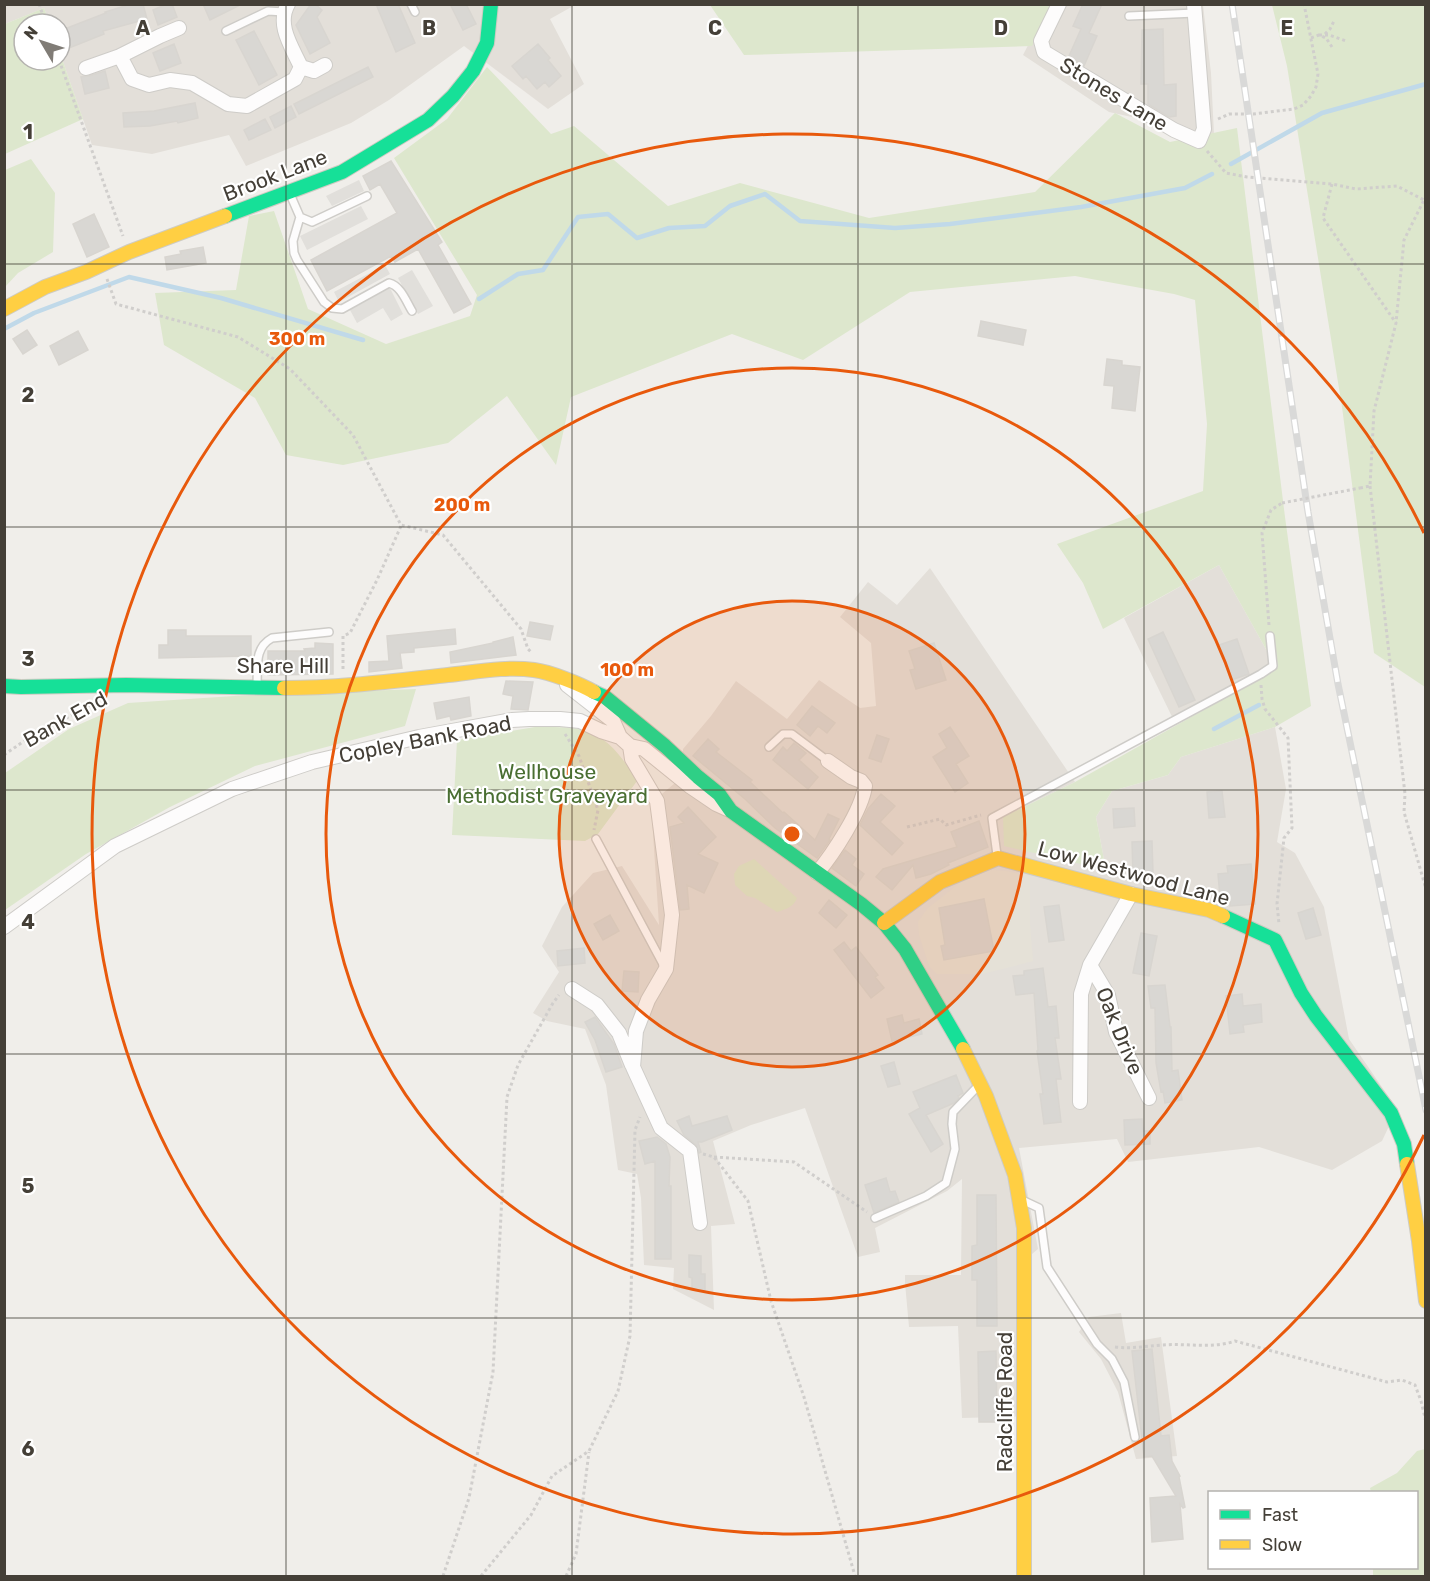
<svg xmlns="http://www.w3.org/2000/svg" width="1430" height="1581" font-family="Rubik,sans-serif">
<rect width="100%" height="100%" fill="#f0eeea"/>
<path fill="#e3dfd9" d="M5,4L575,5L550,19L584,84L548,109L464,46L389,100L351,123L246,166L229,135L152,154L92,145L60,53V24H50L44,8L5,24Z
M1049,5H1203L1211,73L1214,135L1109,112L1023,55Z
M1219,565L1277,669L1176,725L1124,618Z
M930,568L1075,782L1003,817L1106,870L1096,817L1112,791L1168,775L1181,757L1275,727L1286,789L1277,842L1295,853L1324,907L1349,1039L1397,1109L1382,1141L1332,1170L1259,1147L1128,1162L1117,1139L1019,1148L1038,1249L1032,1254V1416L962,1418L958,1326L909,1327L905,1283V1275H961L962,1179L947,1191L875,1228L880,1252L858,1257L805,1108L751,1125L713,1141L735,1224L711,1226L714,1310L673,1289L674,1268L644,1265L641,1198L637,1174L618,1170L606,1085L585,1029L547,1021L533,1013L559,972L542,946L562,907L593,873L622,866L659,925L651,803L675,783L682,774L683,749L711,716L736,681L787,719L819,680L860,708L876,706L871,643L840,617L868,582L897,605Z
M1121,1313L1126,1343L1161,1337L1177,1456L1136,1459L1118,1392L1101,1359L1079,1332L1089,1317Z"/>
<path fill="#e5e1d7" d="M991,870L1006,871L1030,876V923L1033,961L983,974H937L929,966L919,935L918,922L928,908L965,879Z"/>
<path fill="#dde7cd" d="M710,5H1053L1032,46L744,55Z
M1272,5H1425V687L1374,653L1342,407L1287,66Z
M44,8L50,24H24V60H60V53L83,119L5,154V24Z
M487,67L551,134L574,126L668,206L740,183L869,218L1035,192L1115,113L1170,142L1237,128L1285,517L1311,706L1275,727L1181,757L1168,775L1112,791L1096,817L1106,870L1004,846L1003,817L1075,782L1277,669L1219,565L1103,629L1083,583L1057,544L1203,491L1207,424L1195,300L1174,294L1075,276L910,292L803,360L732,334L571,397L556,465L507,396L448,443L343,465L286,455L255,398L164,345L155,293L236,290L249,216L274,211L308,309L386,344L470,316L477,295L394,158L447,119Z
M31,159L55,193L53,252L18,273L5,287V170Z
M416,689L405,726L255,766L170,807L86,854L5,910V773L69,729L128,703L234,696Z
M535,727C552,727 571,726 587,731C610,739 625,761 637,781L598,834L585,841L452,835L457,740Z
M754,859L797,898C794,907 786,909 777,912L755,898L747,896L735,885L734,874L739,866Z
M1425,1449V1576H1373V1568H1416V1492H1371L1370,1488L1397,1473L1417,1451Z"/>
<path fill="#e1dfdb" d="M359,180L364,191L332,206L326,196Z
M361,206L368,219L307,250L300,236Z
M385,265L390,274L339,302L334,292Z
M412,270L433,306L418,314L398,278Z
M390,288L403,314L391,321L383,308L357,323L350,310Z"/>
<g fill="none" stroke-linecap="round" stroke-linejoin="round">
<path stroke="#c0d9e9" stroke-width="4.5" d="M1231,164L1322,113L1426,84
M479,299L518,274L543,270L578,217L608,214L637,238L669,228L705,226L730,206L765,194L800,221L895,228L950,224L1081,207L1185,188L1212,174
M4,329L34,313L129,277L221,298L363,340
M1214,729L1259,705"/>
</g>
<path fill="#d9d7d3" stroke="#d8d5d0" stroke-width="1.5" d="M131,4H143L147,19L103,31L104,34L69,48L62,30L106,13L105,12Z
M167,4H172L177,17L158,25L153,10Z
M203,4H242L210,20Z
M311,4H315L322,10L317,17L330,43L310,54L296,25Z
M376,4H398L415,43L396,52Z
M450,4H466L476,24L463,30Z
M1083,4H1102L1089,33L1097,36L1084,66L1069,56L1081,29L1073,26Z
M1163,29L1164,85L1176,84V116L1169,117L1148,104V84H1141L1142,30Z
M254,31L277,75L259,85L236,40Z
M174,44L181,63L160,71L153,53Z
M538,44L550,58L548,60L561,76L549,87L545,82L537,89L526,76L523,79L512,66Z
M368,67L373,77L299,114L294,104Z
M105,71L109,88L85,94L81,77L89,76Z
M195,103L198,118L178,123L177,121L150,126L124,127L123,113L154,111Z
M291,106L296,117L275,128L270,117Z
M265,119L271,130L249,140L244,130Z
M391,161L442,242L438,245L471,304L454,313L418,249L395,262L391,256L327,291L311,260L397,213L380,184L370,190L363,176Z
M94,214L109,247L87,257L73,224Z
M203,247L206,263L167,270L165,257L181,254L180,251Z
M981,321L1026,330L1023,345L978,336Z
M27,330L37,345L23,354L13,339Z
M78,331L88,350L59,365L50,346Z
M1107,359L1122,361V365L1140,367L1135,411L1112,408L1114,386L1104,385Z
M530,622L553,626L550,640L527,636Z
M455,629L456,644L414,648V652L400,653L402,668L369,672V662L389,661L387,636Z
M168,630H186V636H251V656L159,658V645H168Z
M1163,632L1195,700L1179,707L1148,639Z
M513,637L516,655L451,663L450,652L493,643V642Z
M1237,639L1249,674L1231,680L1219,645Z
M315,643L333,644V674L268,675V651H305L304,649L315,648Z
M934,643L946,680L916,689L910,670L915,669L909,651Z
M506,681L533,682L528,710L511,709L513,696L503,694Z
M469,697L471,716L451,720L450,716L437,719L434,703Z
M812,706L835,723L827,733L818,726L810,736L797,725Z
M950,727L969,756L956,764L968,783L955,792L933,757L947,748L939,734Z
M877,735L889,739L881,762L869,758Z
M708,739L719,749L716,752L752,780L750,782L783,813L784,812L815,840L828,814L839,819L829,839L830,840L817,858L775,828L745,799L693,756Z
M794,743L806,753L799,760L818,777L808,789L773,760L783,747L787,751Z
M1222,791L1225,817L1209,818L1207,792Z
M881,794L895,806L880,822L903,843L892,855L860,825L868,809Z
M688,807L716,837L698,854L718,863L704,893L687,885L689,909L680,910L670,827L684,823L678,817Z
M1134,808L1135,826L1114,828L1113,809Z
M979,821L988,847L948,863L949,865L931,874L916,878L913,865L892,890L876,877L883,869L957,847L951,832Z
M1152,841L1153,874L1133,875L1132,842Z
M845,850L856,859L852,865L864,874L856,886L832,868Z
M1251,864L1255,904L1230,906V897H1220L1218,874L1228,873L1227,866Z
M984,899L994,951L944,960L941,946L945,945L939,908Z
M829,900L847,915L836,928L819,913Z
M1059,905L1064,940L1049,942L1044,907Z
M1313,908L1321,935L1306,939L1298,913Z
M610,915L619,931L603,940L594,924Z
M1141,933L1157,936L1149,976L1133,973Z
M844,942L851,951L856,947L878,975L875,977L884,988L871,998L834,950Z
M584,948L585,963L558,966L557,951Z
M1043,968L1048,1007L1056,1006L1059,1038H1055L1061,1079H1056L1061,1122L1044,1124L1040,1094H1043L1037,1051L1038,1050L1034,993L1016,995L1013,976L1024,975V971Z
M624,971L639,972L638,992L622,991Z
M1165,985L1170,1027H1171L1172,1071L1178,1070L1182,1100L1165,1103L1163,1091L1161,1092L1156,1063L1155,1008H1151L1148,986Z
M1242,994L1243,1006L1261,1004L1262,1022L1243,1025L1244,1032L1230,1034L1226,996Z
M902,1015L904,1023L919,1019L922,1034L892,1041L887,1019Z
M595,1017L614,1044L622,1067L606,1072L595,1040L585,1022Z
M894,1062L900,1084L888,1087L881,1066Z
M956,1075L963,1093L958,1096L959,1098L954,1103L926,1115L943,1144L931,1152L909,1114L920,1108L913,1092Z
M689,1116L692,1126L727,1116L732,1130L702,1142H698L701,1152L699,1153L696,1145L684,1135L677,1121Z
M1142,1119L1143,1131H1150V1144L1125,1145L1124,1120Z
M657,1137L666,1144L670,1157L669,1186H671V1259H655V1161L645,1164L639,1141Z
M886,1178L890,1192L895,1191L899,1202L874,1213L865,1185Z
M977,1195H996L997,1326H977V1280H972V1246L977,1245Z
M689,1255L701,1256V1274H705V1291L692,1290V1278L689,1277Z
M1152,1349L1161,1436L1169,1435L1172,1461L1180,1476L1179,1477L1185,1507L1183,1508L1180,1504L1183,1539L1152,1542L1150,1498L1176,1496L1152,1456L1144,1457L1132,1351Z
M996,1351L997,1422H979L978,1352Z"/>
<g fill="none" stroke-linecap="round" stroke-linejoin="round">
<defs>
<path id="lane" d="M411,4L415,12
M1129,16L1195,13
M226,31L268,11L284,12
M290,194L300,217L293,241L294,253L297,260L324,302L332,308L342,309L389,283C401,286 406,301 412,311
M300,217L312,222L367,196
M257,684C258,666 254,648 272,638L329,632
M769,747L783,734H792L828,761
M596,839L664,966
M997,855L992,818L1261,674L1273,666L1270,636
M1022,1200L1039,1208L1047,1267L1097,1344L1112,1359L1124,1382L1135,1437
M875,1218L926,1196L946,1183L955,1149L952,1124L953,1112L979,1085"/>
<path id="street" d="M1059,4L1041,41L1044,52L1174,130L1199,141L1204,129L1194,4
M120,56L160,36L179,28
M301,67L314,71L325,65
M86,68L120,56L132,79L149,85L170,80L192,83L228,104L247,106L295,79L301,67C292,47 276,25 288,4
M567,685L613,721L620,737L630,746L644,749L691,787L716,804L727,809
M630,746L632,759L657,801L672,915L666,969L648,1000L636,1031L633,1067L661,1128L690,1151L700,1223
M817,873C833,854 862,810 865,786L861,781L851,777L828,761
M1131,894L1090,965L1108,995L1116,1032L1149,1098
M4,927L115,846L232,789L312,762L419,737L512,720L529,719H560L580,721L601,731L620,737
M572,989L597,1005L619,1033L632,1065
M1080,1102L1081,994L1090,965"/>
<path id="fast" d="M225,216L342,172L428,120L453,96L473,71L487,43L491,4
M4,686L21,687L126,685L284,688
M594,692L605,697L665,746L698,777L719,794L731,811L861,904L884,923L905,949L963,1049
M1223,916L1275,940L1301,993L1316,1016L1391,1113L1404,1144L1407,1164"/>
<path id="slow" d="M4,309L45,287L86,272L129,252L225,216
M284,688C339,688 393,681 448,675C476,672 506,666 534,670C550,672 580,684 594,692
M884,923L940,882L998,858L1131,894L1209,910L1223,916
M963,1049L986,1096L1015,1175L1024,1228V1576
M1407,1164L1419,1241L1426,1301"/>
</defs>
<use href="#lane" stroke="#ceccc8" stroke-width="10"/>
<use href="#street" stroke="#ceccc8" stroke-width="16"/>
<use href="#fast" stroke="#cecbc2" stroke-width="16"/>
<use href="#slow" stroke="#cecbc2" stroke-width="16"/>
<path stroke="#d0cecc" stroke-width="3" stroke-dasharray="3 3" stroke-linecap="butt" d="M39,4L46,24
M1325,34L1330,29L1334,21
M1319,35H1329L1346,41
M1311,38L1319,35L1326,38L1332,47
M59,60L123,236
M1218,119L1229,114H1253L1294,109L1303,105L1311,96L1316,87L1318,74L1304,4
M1207,151L1226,173L1247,177L1332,184L1356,189L1397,186L1426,201
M1332,184L1323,218L1396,323
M107,279L116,304L238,337L290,369L353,435L401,525L443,535L521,629L528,649L532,653
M1370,486L1405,794L1404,812L1426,889
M1360,488L1370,486L1374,411L1396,323L1404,240L1424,200
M1269,625L1262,533L1271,510L1282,503
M343,669V636L350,633L377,580L401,526
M1261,685L1262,699L1265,709L1288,738L1292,828L1284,838L1277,904L1279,924
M565,734L579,756L598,810L594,830
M4,755L24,741L94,703
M907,827L940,819L946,825L981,815
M703,1154L714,1157L748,1201L771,1301L804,1397L855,1576
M714,1157L794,1162L867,1212
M1115,1347C1133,1349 1146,1346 1163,1345C1187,1343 1212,1349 1235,1341L1387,1382L1402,1380L1415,1385L1421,1401L1426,1422
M443,1576L469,1498L493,1372L507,1097L518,1065L553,1003L559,995
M481,1576L531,1515L552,1476L589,1451L618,1391L630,1336L635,1130L640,1117
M566,1576L576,1554L589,1452"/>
<use href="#lane" stroke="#fdfcfc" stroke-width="7"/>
<use href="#street" stroke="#fdfcfc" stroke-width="14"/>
<use href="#fast" stroke="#16e098" stroke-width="14"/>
<use href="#slow" stroke="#ffcf43" stroke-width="14"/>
<defs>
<path id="rail" d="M1232,4L1308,512L1338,684L1426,1110"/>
</defs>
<use href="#rail" stroke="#d9d9d8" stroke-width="7"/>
<use href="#rail" stroke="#fff" stroke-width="4.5" stroke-dasharray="14" stroke-linecap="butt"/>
<path stroke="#d0cecc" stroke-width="3" stroke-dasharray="3 3" stroke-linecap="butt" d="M1282,503L1360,488"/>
</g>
<path fill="none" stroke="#443f37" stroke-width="1.5" stroke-opacity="0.55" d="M286,4V1576M572,4V1576M858,4V1576M1144,4V1576M4,264H1426M4,527H1426M4,790H1426M4,1054H1426M4,1318H1426"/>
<circle cx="792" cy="834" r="233" fill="#e8590c" fill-opacity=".12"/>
<g fill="none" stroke="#e8590c" stroke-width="3">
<circle cx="792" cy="834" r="233"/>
<circle cx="792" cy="834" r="466"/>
<path d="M1424 1135A700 700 0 1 1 1424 533"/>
</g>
<g text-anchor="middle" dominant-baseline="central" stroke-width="4.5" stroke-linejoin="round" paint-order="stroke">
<g font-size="21" fill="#443f37" stroke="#fff">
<text transform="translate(1114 94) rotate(31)">Stones Lane</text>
<text transform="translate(275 175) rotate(-21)">Brook Lane</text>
<text x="283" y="665">Share Hill</text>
<text transform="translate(65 719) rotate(-29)">Bank End</text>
<text transform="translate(425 739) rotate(-11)">Copley Bank Road</text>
<text transform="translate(1134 873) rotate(15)">Low Westwood Lane</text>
<text transform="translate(1120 1031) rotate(68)">Oak Drive</text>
<text transform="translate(1004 1402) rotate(-90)">Radcliffe Road</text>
</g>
<g font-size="21" fill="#4a6f32" stroke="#fff">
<text x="547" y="771">Wellhouse<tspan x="547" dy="24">Methodist Graveyard</tspan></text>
</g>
</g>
<g font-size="20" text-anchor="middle" font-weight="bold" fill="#443f37" stroke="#fff" stroke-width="4.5" stroke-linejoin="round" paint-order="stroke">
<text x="143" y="35">A</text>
<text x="429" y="35">B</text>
<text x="715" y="35">C</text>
<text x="1001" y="35">D</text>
<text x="1287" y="35">E</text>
<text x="28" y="139">1</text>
<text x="28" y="402">2</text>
<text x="28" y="666">3</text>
<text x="28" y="929">4</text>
<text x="28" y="1193">5</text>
<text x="28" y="1456">6</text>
</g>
<circle cx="792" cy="834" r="9" fill="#e8590c" stroke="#fff" stroke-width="3"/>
<g font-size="18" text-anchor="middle" font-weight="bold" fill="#e8590c" stroke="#fff" stroke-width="4.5" stroke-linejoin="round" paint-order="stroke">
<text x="297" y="345">300 m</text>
<text x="462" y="511">200 m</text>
<text x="627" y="676">100 m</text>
</g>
<rect width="1430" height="1581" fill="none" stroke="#443f37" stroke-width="12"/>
<rect x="1208" y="1491" width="210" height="78" fill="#ffffff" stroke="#b4b2af" stroke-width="1.5"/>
<rect x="1220" y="1510" width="30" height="9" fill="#16e098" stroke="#b4b2af" stroke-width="1.5"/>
<text x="1262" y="1521" font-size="18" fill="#443f37">Fast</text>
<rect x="1220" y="1540" width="30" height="9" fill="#ffcf43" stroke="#b4b2af" stroke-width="1.5"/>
<text x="1262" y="1551" font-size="18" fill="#443f37">Slow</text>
<g transform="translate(42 42) rotate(309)"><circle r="28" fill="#ffffff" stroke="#b4b2af" stroke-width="1.5"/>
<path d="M0-4.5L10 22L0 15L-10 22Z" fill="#807c76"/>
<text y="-9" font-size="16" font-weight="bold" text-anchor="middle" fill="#443f37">N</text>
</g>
</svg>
